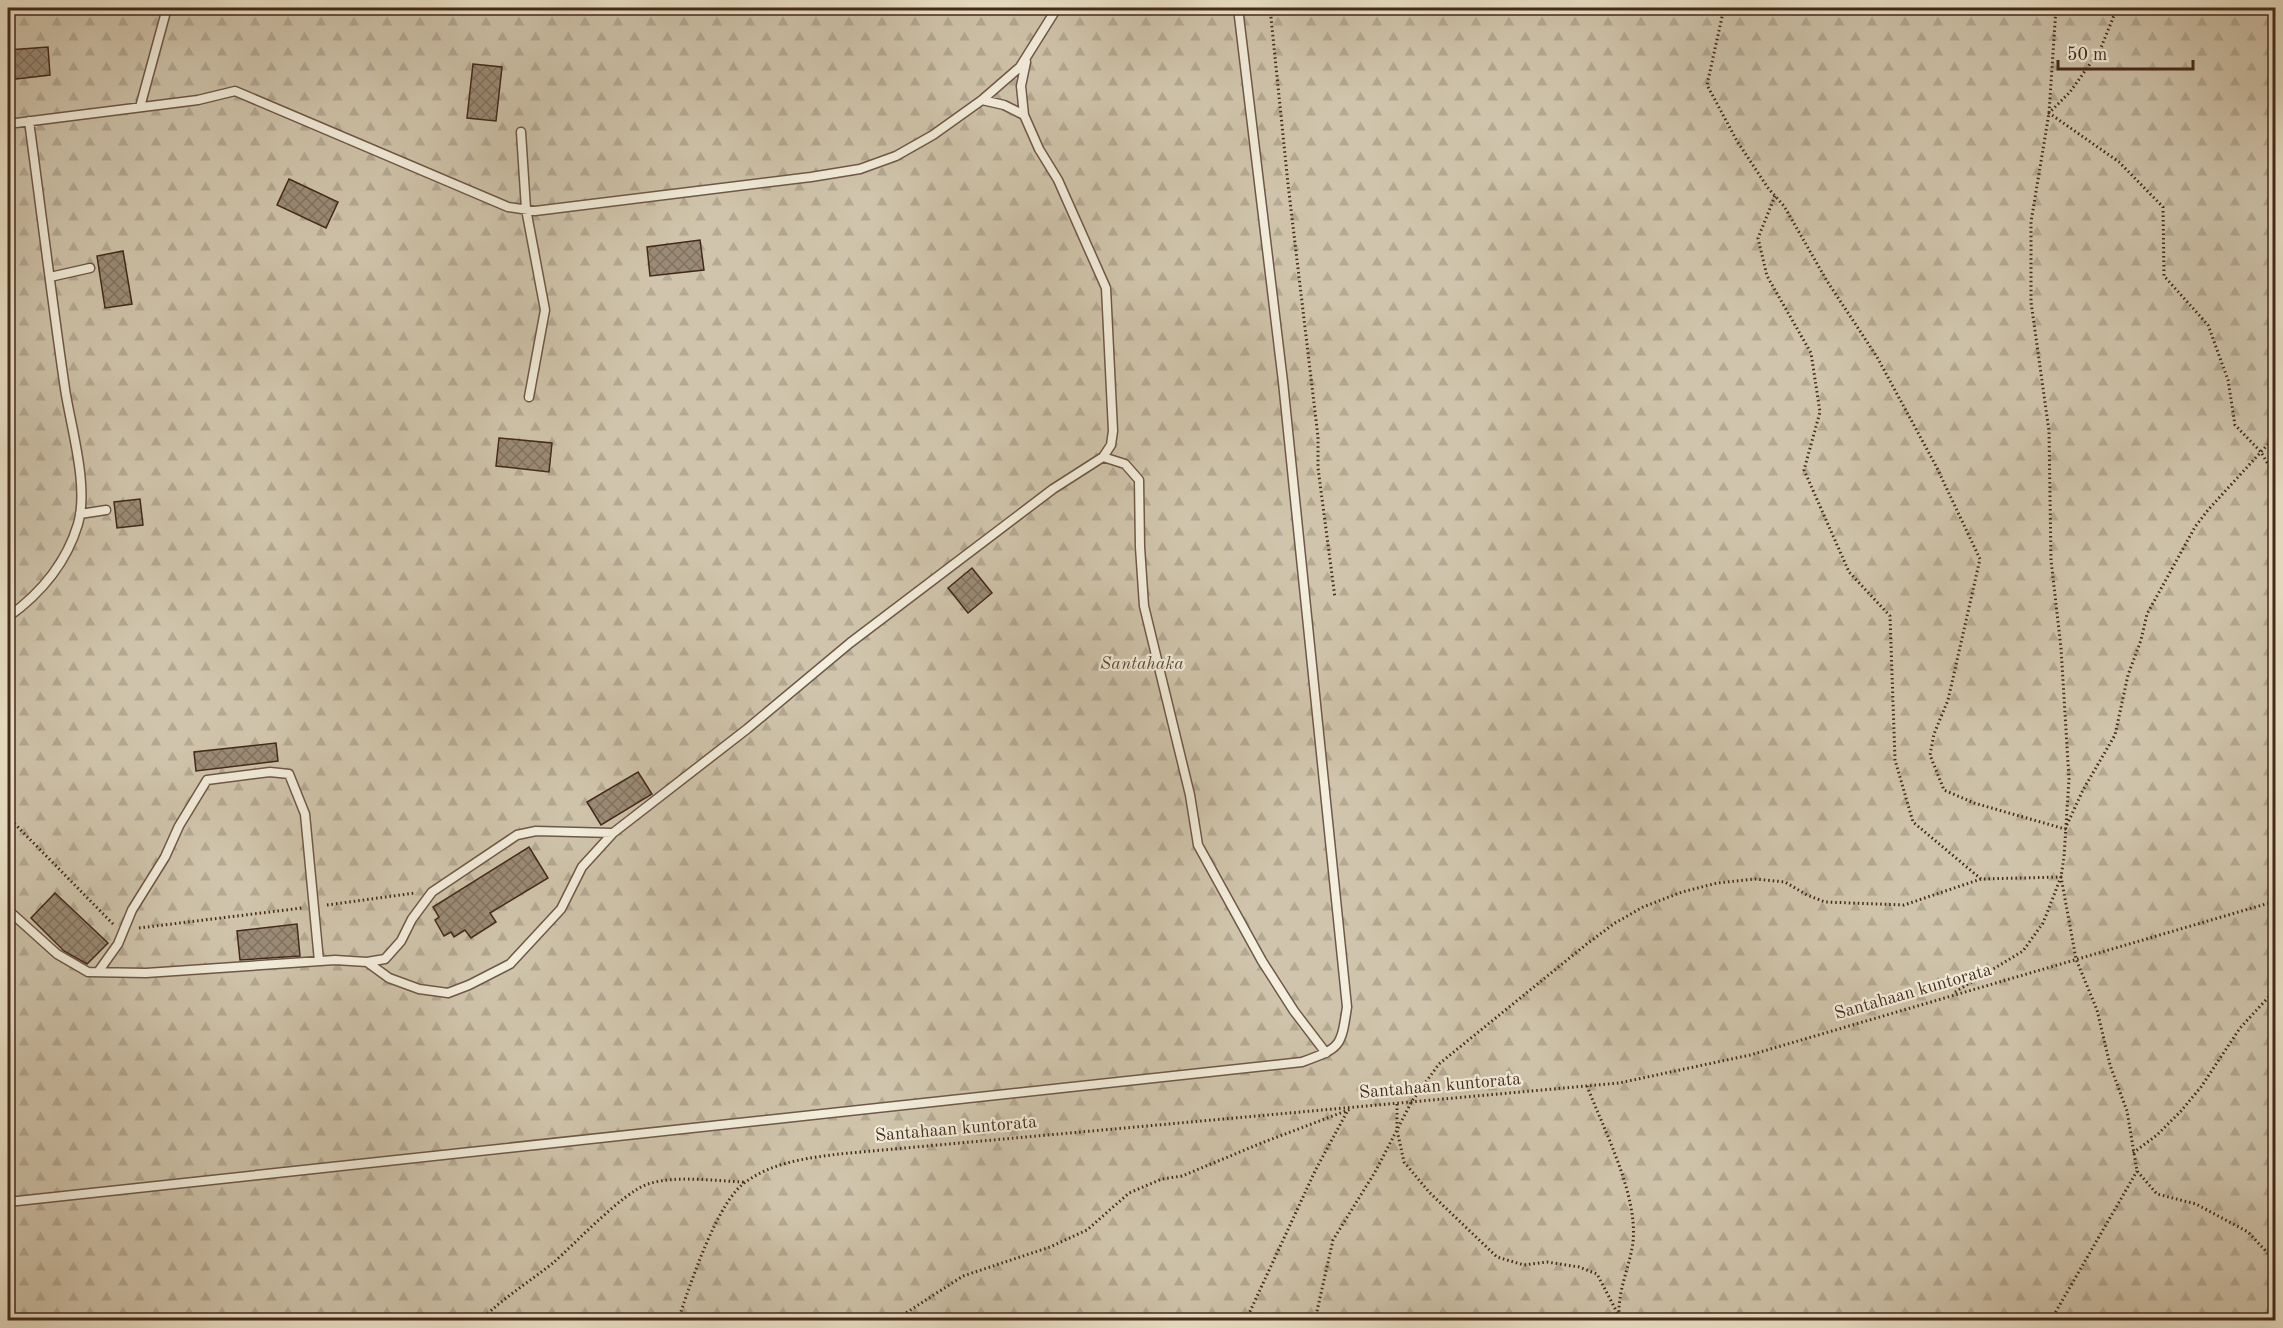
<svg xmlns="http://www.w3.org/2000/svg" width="2283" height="1328" font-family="'Old Standard TT',serif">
<defs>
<pattern id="forest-firs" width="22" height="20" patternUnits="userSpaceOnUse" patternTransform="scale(1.5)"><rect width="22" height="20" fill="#d0c5ac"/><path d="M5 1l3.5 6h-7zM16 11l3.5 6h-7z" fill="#b4a993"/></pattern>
<pattern id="building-cross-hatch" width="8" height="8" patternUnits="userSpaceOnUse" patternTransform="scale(1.5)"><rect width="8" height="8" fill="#9b8b76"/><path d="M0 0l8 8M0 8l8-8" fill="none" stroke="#807260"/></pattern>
</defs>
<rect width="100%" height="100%" fill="#ede5ca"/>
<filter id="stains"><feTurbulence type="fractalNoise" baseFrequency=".00333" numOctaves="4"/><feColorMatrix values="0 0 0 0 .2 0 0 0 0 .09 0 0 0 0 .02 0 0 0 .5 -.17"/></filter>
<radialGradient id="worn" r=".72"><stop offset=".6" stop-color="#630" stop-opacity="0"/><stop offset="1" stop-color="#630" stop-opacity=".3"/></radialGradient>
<path fill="url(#forest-firs)" stroke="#8a7764" stroke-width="1.5" d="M8,8H2275V1320H8Z"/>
<path fill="url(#building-cross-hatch)" stroke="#43291b" stroke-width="1.5" d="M48,47L50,75L8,80V50Z
M473,64L502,67L496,121L467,118Z
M289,179L338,202L326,228L277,205Z
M700,240L704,270L650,276L647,247Z
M123,251L132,304L105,308L97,256Z
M499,438L552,443L549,472L496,466Z
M140,499L143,525L117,528L114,502Z
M972,568L992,593L968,613L948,588Z
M276,743L278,761L196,771L194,752Z
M638,772L652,794L601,825L587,802Z
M529,847L548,878L490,913L496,922L471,938L465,930L454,937L451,932L444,936L435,920L439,917L433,907Z
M55,893L108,943L87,964L64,951L31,918Z
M297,924L300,956L240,960L237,931Z"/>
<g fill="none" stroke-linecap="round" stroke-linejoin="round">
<defs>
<path id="service" d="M982,100L1004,105L1024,115L1039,149L1058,180L1106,288L1113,431L1111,445L1103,457
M140,107L167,8
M1024,115L1021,86L1026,62
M8,124L198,100L235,91L508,207L535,211L811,177L860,169L896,156L933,135L982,100L1020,67L1057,8
M521,132L526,209L545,310L529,397
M50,277L90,268
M80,514L106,510
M8,617C40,594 66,564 78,524C89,486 71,428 65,389C52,300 41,210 29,121
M8,910L57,954L88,972L146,973L335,960L367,962L389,978L419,989L448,993L469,985L510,964L561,909L582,867L613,833L747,729L850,643L1053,489L1103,457L1125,464L1139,480L1140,547L1144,606L1190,795L1198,845L1262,961L1294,1011L1326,1053
M367,962L385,959L401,941L412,919L432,892L517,835L536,831L613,833
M98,972L118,944L132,910L165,857L179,826L207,780L270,772L289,774L305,814L319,961
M8,1202L1302,1062C1341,1048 1341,1047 1347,1007L1283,382L1238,8"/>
</defs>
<use href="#service" stroke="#6e5847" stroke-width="11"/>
<path stroke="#43291b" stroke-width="3" stroke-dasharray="1.5 3" stroke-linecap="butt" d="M1270,8L1288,184L1318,437V468L1335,598
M1724,8L1707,85L1737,141L1768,188L1784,206L1827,281L1877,357L1936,466L1980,559L1948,700L1934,734L1930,755L1944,790L1974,803L2065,829L2083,790L2115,735L2128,675L2141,640L2147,614L2195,527L2208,510L2270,442L2276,431
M2117,8L2100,50L2070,92L2049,113L2119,162L2163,207L2164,276L2208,325L2228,380L2235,425L2261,452L2276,478
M1775,196L1758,238L1767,276L1811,353L1820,412L1804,470L1849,572L1890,616L1895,760L1913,822L1981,879
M8,817L114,925
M327,905L415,893
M139,928L302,908
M1955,992L2023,951L2043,923L2061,877L2064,857L2069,779L2061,648L2051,560L2049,431L2031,302V222L2049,113L2056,8
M1587,1086C1604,1130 1638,1195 1633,1242C1630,1266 1618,1289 1619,1315
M1397,1104V1130L1404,1162L1429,1192L1497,1257L1524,1265L1547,1262L1579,1267L1597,1274L1621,1320
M2133,1153L2157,1135L2181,1111L2201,1087L2240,1028L2276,989
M481,1320C503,1298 529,1282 553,1263C576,1243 622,1193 648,1184C675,1175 715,1181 744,1182
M678,1320C690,1286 717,1200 747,1181C774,1162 808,1158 839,1154L1619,1083L1750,1055L2276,901
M895,1320L963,1276L1050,1247L1087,1230L1129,1193L1162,1179L1182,1176L1264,1142L1351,1109
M1246,1320L1316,1169L1347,1112
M1315,1320L1333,1240L1375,1172L1412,1101L1439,1064L1588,943L1615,923L1643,907L1682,892L1717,883L1755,879L1785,882L1807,895L1825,902L1904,905L1981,879L2061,877L2076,959L2097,1010L2110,1065L2127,1111L2137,1171L2157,1194L2196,1204L2248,1232L2276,1262
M2051,1320L2137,1171"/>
<use href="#service" stroke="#f3eedd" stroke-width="8"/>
</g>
<g text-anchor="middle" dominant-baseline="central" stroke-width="4.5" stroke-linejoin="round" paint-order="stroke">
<g font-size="18" font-style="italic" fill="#5f4838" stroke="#f3eedd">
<text x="1142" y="664">Santahaka</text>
</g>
<g font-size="18" fill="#43291b" stroke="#f3eedd">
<text transform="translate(1913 992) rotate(-16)">Santahaan kuntorata</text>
<text transform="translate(1440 1086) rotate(-5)">Santahaan kuntorata</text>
<text transform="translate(956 1129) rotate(-5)">Santahaan kuntorata</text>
</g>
</g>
<rect width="2283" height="1328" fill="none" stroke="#ede5ca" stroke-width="30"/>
<rect x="9" y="9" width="2265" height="1310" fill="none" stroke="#43291b" stroke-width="3"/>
<rect x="15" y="15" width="2253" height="1298" fill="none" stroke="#43291b" stroke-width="1.5"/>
<path d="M2058 60v9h135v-9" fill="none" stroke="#43291b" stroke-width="3"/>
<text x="2067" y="60" font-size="18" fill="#43291b" stroke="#f3eedd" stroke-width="4.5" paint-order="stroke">50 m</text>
<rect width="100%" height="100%" filter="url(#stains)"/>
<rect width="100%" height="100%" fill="url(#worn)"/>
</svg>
